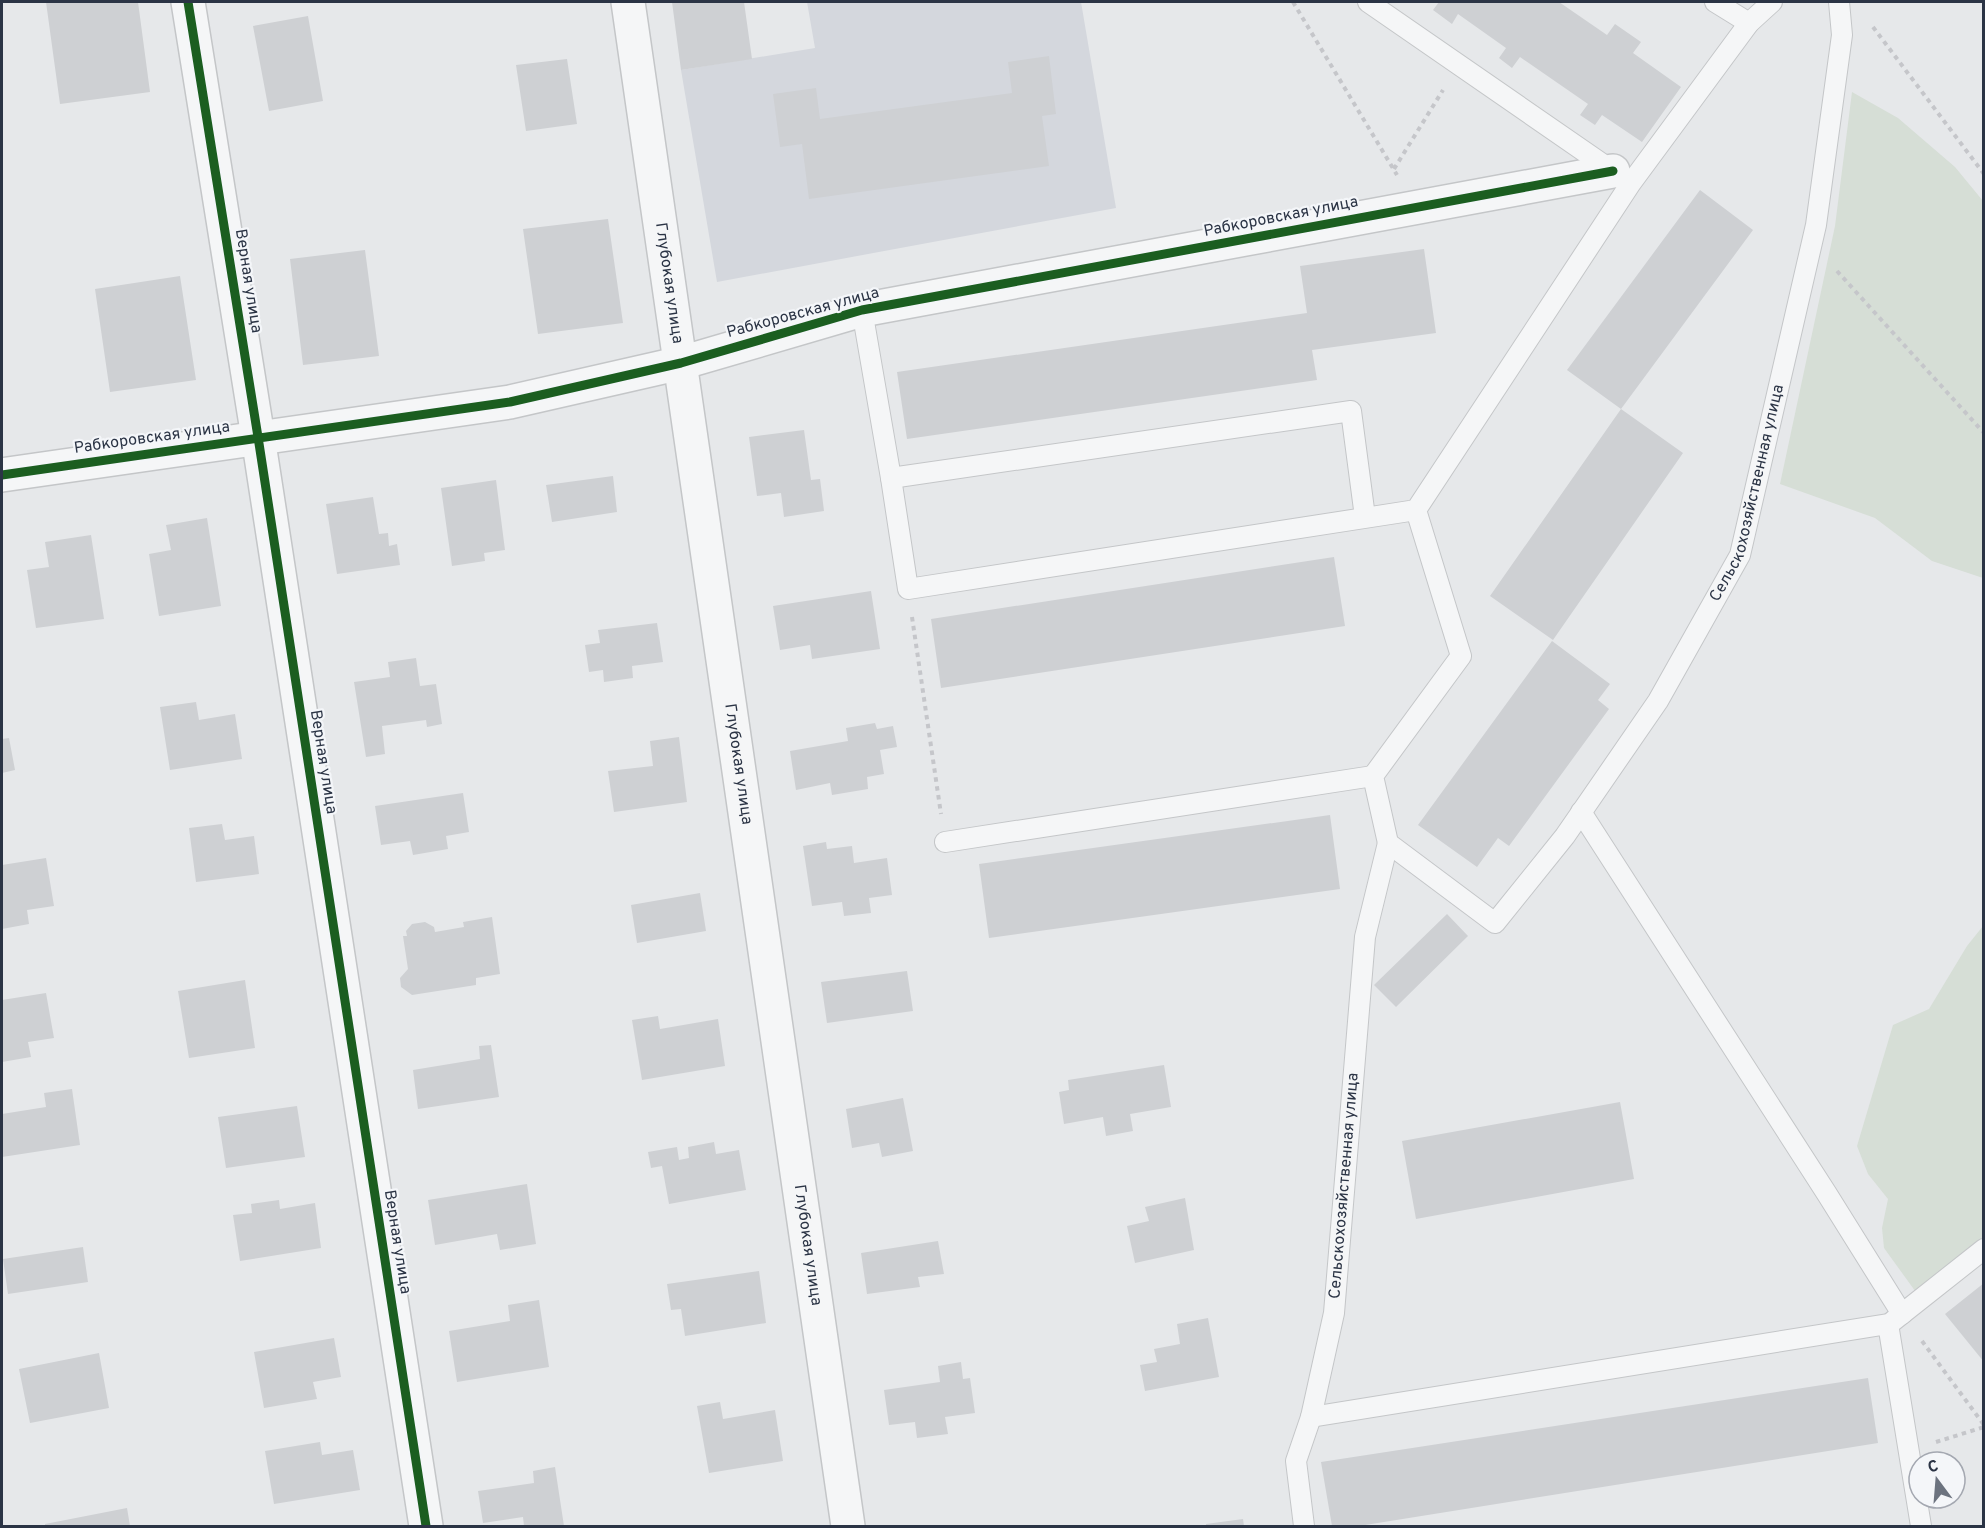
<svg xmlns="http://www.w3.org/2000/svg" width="1985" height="1528" font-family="Overpass,sans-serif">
<rect width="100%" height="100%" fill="#e6e8ea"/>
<path fill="#d4d7dd" d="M807,2H1081L1116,208L717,282L681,70L815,48Z"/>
<path fill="#d6ded6" d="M1852,92L1898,118L1955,167L1983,201V578L1932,561L1875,518L1780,484L1835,226Z
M1983,926V1261L1926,1306L1884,1248L1882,1228L1888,1199L1868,1174L1857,1146L1893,1025L1929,1009L1967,946Z"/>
<path fill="#ced0d3" d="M46,2H138L150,92L60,104Z
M672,2H744L752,59L681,70Z
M1439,2H1559L1607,35L1615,24L1641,42L1633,53L1681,87L1642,142L1602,115L1595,125L1580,115L1588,104L1520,57L1512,68L1499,58L1506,48L1458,14L1452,24L1433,10Z
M308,16L323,101L269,111L253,26Z
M1049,56L1056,114L1042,116L1049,166L809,199L802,144L780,147L773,94L816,88L820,119L1012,93L1008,62Z
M567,59L577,124L526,131L516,65Z
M1700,190L1753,230L1621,409L1683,453L1553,640L1490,596L1621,409L1567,370Z
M608,219L623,323L538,334L523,229Z
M1424,249L1436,333L1312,350L1317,380L907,439L897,372L1307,313L1300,266Z
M365,250L379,356L303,365L290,259Z
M180,276L196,380L110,392L95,289Z
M804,430L811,480L820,479L824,511L784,517L781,493L757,496L749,437Z
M613,476L617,512L552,522L546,485Z
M496,480L505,550L484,553L485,561L452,566L441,488Z
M373,497L379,534L388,533L389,546L397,544L400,565L337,574L326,504Z
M207,518L221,606L159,616L149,554L171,550L166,525Z
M91,535L104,619L36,628L27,570L49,567L45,542Z
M1334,557L1345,626L941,688L931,619Z
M871,591L880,649L812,659L810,645L780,650L773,606Z
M657,623L663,662L632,666L633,678L604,682L603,670L589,672L585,645L600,643L598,630Z
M1552,641L1610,684L1598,700L1609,709L1509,846L1498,838L1477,867L1418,825Z
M416,658L420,686L436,684L442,724L427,727L426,720L382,726L385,754L366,757L354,682L390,677L388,662Z
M196,702L199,720L235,714L242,759L170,770L160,707Z
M875,723L877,729L893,726L897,747L880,750L884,774L867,777L868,789L832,795L830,783L796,790L790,751L848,741L846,728Z
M679,737L687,802L614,812L608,771L653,766L650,741Z
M9,738L15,770L2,773V739Z
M463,793L469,832L446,836L448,849L413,855L410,841L381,845L375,806Z
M1330,815L1340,889L989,938L979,864Z
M222,824L225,840L254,836L259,874L196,882L189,828Z
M826,842L827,849L852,846L854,863L887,858L892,895L869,898L871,913L844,916L842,902L812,906L803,846Z
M46,858L54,906L27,910L29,924L2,929V865Z
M700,893L706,931L637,943L631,905Z
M1447,914L1468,936L1396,1007L1374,985Z
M492,917L500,974L476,978V985L412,995L401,987L400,978L408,969L403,936H407L406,931L412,924L425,922L434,927L435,932L464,927L463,922Z
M907,971L913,1011L827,1023L821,982Z
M245,980L255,1048L189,1058L178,991Z
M46,993L54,1038L28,1042L31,1057L2,1062V1000Z
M658,1016L660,1029L718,1019L725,1066L642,1080L632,1020Z
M491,1045L499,1097L418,1109L413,1070L480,1059L479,1046Z
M1164,1065L1171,1107L1130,1114L1133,1131L1106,1136L1103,1117L1064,1124L1059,1092L1069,1090L1068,1080Z
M72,1089L80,1145L2,1157V1114L46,1107L44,1093Z
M903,1098L913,1151L882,1157L879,1143L852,1148L846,1109Z
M1620,1102L1634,1179L1416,1219L1402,1141Z
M297,1106L305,1157L226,1168L218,1117Z
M714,1142L716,1154L739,1150L746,1190L669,1204L662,1166L651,1168L648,1152L677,1147L679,1160L689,1158L688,1147Z
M527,1184L536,1244L500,1250L497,1234L435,1245L428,1200Z
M1185,1198L1194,1250L1135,1263L1127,1226L1149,1221L1145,1207Z
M279,1200L280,1209L315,1203L321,1248L240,1261L233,1215L252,1213L251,1204Z
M938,1241L944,1274L918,1277L920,1287L867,1294L861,1253Z
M83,1247L88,1282L8,1294L3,1259Z
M759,1271L766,1323L685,1336L681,1309L671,1310L667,1284Z
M1984,1283V1362L1945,1314Z
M539,1300L549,1367L457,1382L449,1331L510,1321L508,1305Z
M1208,1318L1219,1377L1145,1391L1140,1365L1157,1362L1154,1349L1180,1344L1177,1324Z
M334,1338L341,1377L313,1382L317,1399L264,1408L254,1352Z
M99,1353L109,1408L30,1423L19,1369Z
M961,1362L963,1379L970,1378L975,1413L945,1417L948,1434L917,1438L915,1422L889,1425L884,1390L940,1382L938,1366Z
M1868,1378L1878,1443L1359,1526H1332L1321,1462Z
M720,1402L723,1419L775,1410L783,1461L709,1473L697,1406Z
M320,1442L322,1455L353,1450L360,1490L274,1504L265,1451Z
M555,1467L564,1526H524L523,1517L483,1523L478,1491L534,1483L533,1471Z
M127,1508L130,1526H45V1524Z
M1243,1519L1244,1526H1206V1524Z"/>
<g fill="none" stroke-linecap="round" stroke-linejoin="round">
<defs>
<g id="lane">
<path d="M1368,2L1614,172"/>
<path d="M1715,2L1749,23"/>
<path d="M862,310L891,478L908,589L1416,510L1631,183L1749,23L1772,2"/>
<path d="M891,478L1351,411L1365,517"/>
<path id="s1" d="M1416,510L1461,656L1373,776L1388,843L1495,923L1565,836L1658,701L1740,555L1816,225L1842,35L1839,2"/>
<path d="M1581,812L1827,1194L1902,1314"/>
<path d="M945,842L1373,776"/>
<path d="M1893,1321L1984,1249"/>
<path d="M1311,1417L1888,1324L1921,1526"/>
<path id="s2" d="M1304,1526L1296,1461L1311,1417L1334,1313L1365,937L1388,843"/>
</g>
<g id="street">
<path d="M188,2L258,437L426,1526"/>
<path id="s3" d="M628,2L848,1526"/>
<path d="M2,475L510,402L681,363L862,310L1613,171"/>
</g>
</defs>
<use href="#lane" stroke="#c4c6c8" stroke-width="22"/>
<use href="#street" stroke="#c4c6c8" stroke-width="36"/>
<path stroke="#c5c6ca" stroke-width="4" stroke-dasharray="4.5 4.5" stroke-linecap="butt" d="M1293,2L1397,175
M1873,27L1984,174
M1394,169L1443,90
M1837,271L1984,433
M912,617L941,814
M1922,1341L1984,1425
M1936,1442L1984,1427"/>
<use href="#lane" stroke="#f5f6f7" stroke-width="20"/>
<use href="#street" stroke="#f5f6f7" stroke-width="33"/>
<defs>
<path id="cycleway" d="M188,2L258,437L426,1526
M2,475L510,402L681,363L862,310L1613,171"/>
</defs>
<use href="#cycleway" stroke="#f4f6f9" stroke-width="13"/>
<use href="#cycleway" stroke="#1b5e20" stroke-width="9"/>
</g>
<g text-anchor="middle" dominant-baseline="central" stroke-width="4.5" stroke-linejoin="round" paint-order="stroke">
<g font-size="16" fill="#2b3445" stroke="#f4f6f9">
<text transform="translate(1281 217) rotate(-11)">Рабкоровская улица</text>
<text transform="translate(248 281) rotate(81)">Верная улица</text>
<text stroke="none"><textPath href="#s3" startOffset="284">Глубокая улица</textPath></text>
<text transform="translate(803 313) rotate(-15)">Рабкоровская улица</text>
<text transform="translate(152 438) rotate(-8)">Рабкоровская улица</text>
<text stroke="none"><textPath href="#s1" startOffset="1008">Сельскохозяйственная улица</textPath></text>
<text transform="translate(323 762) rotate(81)">Верная улица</text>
<text stroke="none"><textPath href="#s3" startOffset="770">Глубокая улица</textPath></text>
<text stroke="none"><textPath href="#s2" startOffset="346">Сельскохозяйственная улица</textPath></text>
<text transform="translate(397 1242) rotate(81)">Верная улица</text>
<text stroke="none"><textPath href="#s3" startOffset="1256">Глубокая улица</textPath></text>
</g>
</g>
<rect width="1985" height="1528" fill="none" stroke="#2b3445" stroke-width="6"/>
<g transform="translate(1937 1480) rotate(344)"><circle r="28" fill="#f4f6f9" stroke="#a4a8b1" stroke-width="1.5"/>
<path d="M0-4.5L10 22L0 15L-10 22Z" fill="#6c737f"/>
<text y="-9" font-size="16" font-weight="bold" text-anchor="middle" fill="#2b3445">С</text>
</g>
</svg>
